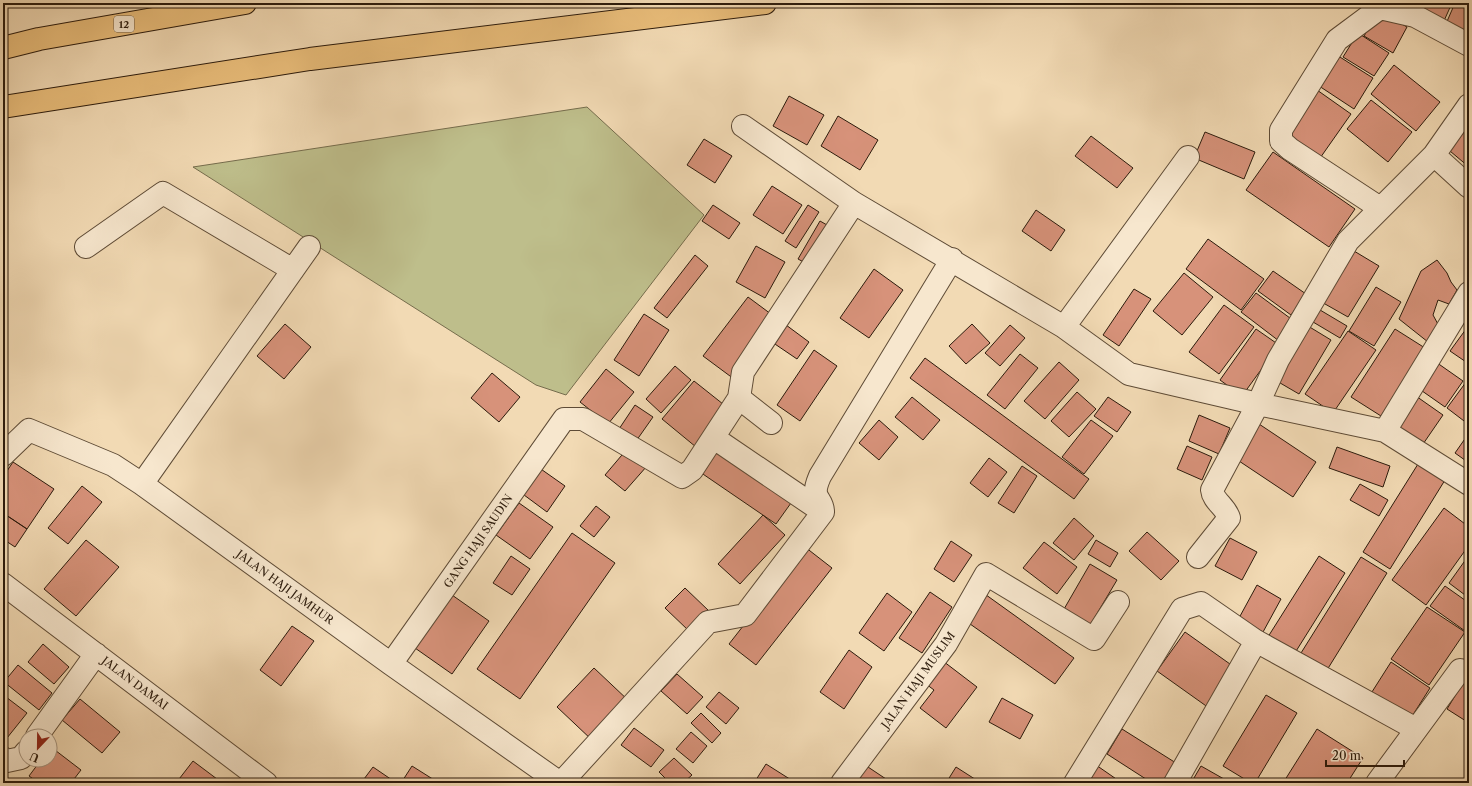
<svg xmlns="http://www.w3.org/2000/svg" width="1472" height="786" font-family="'Libre Caslon Text',serif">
<rect width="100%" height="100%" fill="#f2dab4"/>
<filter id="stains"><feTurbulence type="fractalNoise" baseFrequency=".005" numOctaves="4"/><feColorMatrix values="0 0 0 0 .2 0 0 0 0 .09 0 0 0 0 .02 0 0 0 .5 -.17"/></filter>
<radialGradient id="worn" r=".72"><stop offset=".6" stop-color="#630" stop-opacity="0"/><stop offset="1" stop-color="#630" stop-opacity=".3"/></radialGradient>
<path fill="#bebe8b" stroke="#756c4c" d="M587,107L704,215L566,395L536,385L193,167Z"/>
<path fill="#d7927a" stroke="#2c1b0c" d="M1397,3H1425L1419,14Z
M1427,3H1452L1443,23L1422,13Z
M1455,3H1469V35L1445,26Z
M1379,11L1407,27L1393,53L1364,36Z
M1358,33L1389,53L1374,76L1343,57Z
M1332,52L1373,78L1354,109L1313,82Z
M1394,65L1440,102L1416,131L1371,94Z
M1317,90L1351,114L1318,161L1284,137Z
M789,96L824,115L807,145L773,126Z
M1371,100L1412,132L1388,162L1347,129Z
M838,116L878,140L860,170L821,146Z
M1469,116V167L1444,146Z
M1205,132L1255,152L1244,179L1194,158Z
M1091,136L1133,168L1117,188L1075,156Z
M704,139L732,156L715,183L687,165Z
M1273,152L1355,209L1329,247L1246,190Z
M772,186L802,205L783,234L753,215Z
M713,205L740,223L729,239L702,221Z
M808,205L819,212L796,248L785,241Z
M1036,210L1065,230L1051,251L1022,231Z
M820,221L834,229L811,266L798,259Z
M1208,239L1264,279L1241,310L1186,269Z
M756,246L785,262L765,298L736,282Z
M1349,248L1379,266L1348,317L1318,300Z
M695,255L708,266L667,318L654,308Z
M1437,260L1447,273L1451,282L1457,290L1449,304L1438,300L1433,315L1439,326L1428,342L1399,319L1421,271Z
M874,269L903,290L869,338L840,318Z
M1273,271L1306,294L1291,315L1258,291Z
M1184,273L1213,297L1182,335L1153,311Z
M1376,287L1401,302L1374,346L1349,331Z
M1134,289L1151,299L1119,346L1103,335Z
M1256,293L1294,321L1279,341L1241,312Z
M748,297L775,317L734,379L703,356Z
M1224,305L1254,327L1219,374L1189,352Z
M1315,307L1347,326L1340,338L1308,319Z
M644,314L669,330L639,376L614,360Z
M782,322L809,342L797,359L769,340Z
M285,324L311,347L284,379L257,356Z
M972,324L990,343L966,364L949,346Z
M1010,325L1025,338L1000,366L985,353Z
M1469,325V364L1450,351Z
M1308,326L1331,340L1299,394L1275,380Z
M1256,329L1279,345L1242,396L1220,380Z
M1395,329L1425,348L1381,416L1351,397Z
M1348,331L1376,350L1333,413L1305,394Z
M814,350L837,366L800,421L777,405Z
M1020,354L1038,368L1005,409L987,395Z
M925,358L1089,479L1074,499L910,378Z
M1433,360L1463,381L1445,407L1415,386Z
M1059,362L1079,380L1045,419L1024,401Z
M675,366L691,380L661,413L646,399Z
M606,369L634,392L608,424L580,402Z
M492,373L520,397L499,422L471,398Z
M1469,378V423L1468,424L1447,408Z
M694,381L728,408L696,447L662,419Z
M1077,392L1096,409L1069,437L1051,421Z
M1413,394L1443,415L1421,447L1391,425Z
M912,397L940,420L923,440L895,417Z
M1108,397L1131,412L1117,432L1094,416Z
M635,405L653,417L634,444L617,432Z
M1199,415L1230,428L1219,454L1189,441Z
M879,420L898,437L879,460L859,443Z
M1091,420L1113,436L1084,474L1062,457Z
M1259,424L1316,462L1293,497L1236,459Z
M1469,433V463L1455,453Z
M716,442L796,496L776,524L697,470Z
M1187,446L1212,457L1202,480L1177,469Z
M1337,447L1390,466L1383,487L1329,468Z
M627,449L647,466L625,491L605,475Z
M989,458L1007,472L988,497L970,483Z
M13,462L54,489L27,529L3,513V477Z
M1418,464L1445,480L1390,569L1363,552Z
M1022,466L1037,476L1014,513L998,503Z
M538,467L565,486L547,512L520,492Z
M1360,484L1388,500L1379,516L1350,500Z
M82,486L102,502L68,544L48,528Z
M519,503L553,527L530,559L496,535Z
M596,506L610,517L594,537L580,526Z
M1444,508L1469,527V545L1426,605L1392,580Z
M3,513L27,529L15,547L3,539Z
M763,515L785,535L740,584L718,564Z
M1074,518L1094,536L1074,560L1053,543Z
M1147,532L1179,561L1161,580L1129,551Z
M572,533L615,563L520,699L477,669Z
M1230,538L1257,552L1242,580L1215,566Z
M86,540L119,567L76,616L44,589Z
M1096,540L1118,553L1110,567L1088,554Z
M951,541L972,555L954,582L934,569Z
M1044,542L1077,567L1057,594L1023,568Z
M805,547L832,568L756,665L729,644Z
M1469,555V598L1449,583Z
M511,556L530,569L512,595L493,583Z
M1319,556L1345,573L1293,656L1266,640Z
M1361,557L1387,573L1327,670L1301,653Z
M1090,564L1117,580L1086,632L1060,616Z
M1257,585L1281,599L1263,632L1239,618Z
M1445,586L1469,603V626L1465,631L1430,606Z
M685,588L709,611L689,631L665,608Z
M930,592L952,607L922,653L899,638Z
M982,592L1074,658L1055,684L963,619Z
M887,593L912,612L884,651L859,633Z
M452,595L489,621L452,674L415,648Z
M1427,607L1465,632L1429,685L1391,659Z
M292,626L314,641L281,686L260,670Z
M1185,632L1237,669L1209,708L1157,671Z
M43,644L69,667L54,684L28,662Z
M849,650L872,667L844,709L820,692Z
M939,658L977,687L946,728L920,708L934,690L922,681Z
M1391,662L1430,688L1409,721L1370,695Z
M18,665L52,693L39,710L4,682Z
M594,668L630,702L593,741L557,707Z
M1469,673V723L1447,709Z
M677,674L703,697L687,714L661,691Z
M719,692L739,708L726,724L706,707Z
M1266,695L1297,713L1255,783H1251L1223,766Z
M6,697L27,713L3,743V701Z
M1002,698L1033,715L1020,739L989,722Z
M80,699L120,732L102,753L62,720Z
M701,713L721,733L712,743L691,723Z
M634,728L664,750L651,767L621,745Z
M1122,729L1176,763L1163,783H1152L1107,754Z
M1317,729L1363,758L1347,783H1283Z
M691,732L707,746L693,763L676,749Z
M51,747L81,770L71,783H39L29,776L41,760H50Z
M674,758L692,775L683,783H670L659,772Z
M193,761L217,779L214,783H176Z
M862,763L892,783H848Z
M766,764L796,783H754Z
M1096,765L1122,783H1084Z
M412,766L439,783H401Z
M1201,766L1231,783H1191Z
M373,767L395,782V783H361Z
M956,767L981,783H946Z
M656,778L662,783H652Z"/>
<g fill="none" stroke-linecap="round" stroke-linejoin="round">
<defs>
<path id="minor" d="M743,126L854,203L1064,327L1129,374L1258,404L1385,431L1469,484
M1434,155L1469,187
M1380,208L1290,149L1281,141V130L1337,40L1380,8L1415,16L1469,45
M86,247L163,193L293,270
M1064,327L1188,157
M739,398L771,423
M1385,431L1469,293
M714,438L823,512
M3,455L29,430L113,465L142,484L391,664L560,783
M142,484L309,247
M1198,557L1229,518C1226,507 1213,501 1212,490L1258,404L1278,360L1348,241L1434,155L1469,105
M3,584L266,783
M391,664L564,419H583L682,477L692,470L739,398L743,372L854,203
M37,736L96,654
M3,758L7,761L21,758L26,752
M561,783L708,622L745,615L823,512C823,502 817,500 816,493C815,487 818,481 820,476L952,259
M842,783L946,644L986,574L1094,639L1118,602
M1075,783L1182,609L1201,603L1256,641L1416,729
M1175,783L1256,641
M1377,783L1460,670"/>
<path id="highway" d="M3,48L39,39L245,3
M3,107L310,59L765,3"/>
</defs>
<use href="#minor" stroke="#5e4b36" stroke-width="24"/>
<use href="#highway" stroke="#2c1b0c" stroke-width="24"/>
<use href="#minor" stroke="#f7e7ce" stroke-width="22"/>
<use href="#highway" stroke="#e9bd7a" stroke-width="22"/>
</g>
<g text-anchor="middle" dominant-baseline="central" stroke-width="3" stroke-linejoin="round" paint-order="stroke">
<rect fill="#f7e7ce" stroke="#695846" stroke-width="1" x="114" y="16" width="20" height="16" rx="3"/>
<g font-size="10" font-weight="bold" fill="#2c1b0c">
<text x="124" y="24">12</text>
</g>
<g font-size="11" fill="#2c1b0c" stroke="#f7e7ce">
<text transform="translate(478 541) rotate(-55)">GANG HAJI SAUDIN</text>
<text transform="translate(285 587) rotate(36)">JALAN HAJI JAMHUR</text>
<text transform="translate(918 680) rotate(-54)">JALAN HAJI MUSLIM</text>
<text transform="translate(135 683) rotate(37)">JALAN DAMAI</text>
</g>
</g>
<rect width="1472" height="786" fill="none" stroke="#f2dab4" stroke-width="16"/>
<rect x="4" y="4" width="1464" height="778" fill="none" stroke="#2c1b0c" stroke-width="2"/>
<rect x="8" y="8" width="1456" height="770" fill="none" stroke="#2c1b0c"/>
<g transform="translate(38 748) rotate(202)"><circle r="19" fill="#f7e7ce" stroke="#a69580"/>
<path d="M0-3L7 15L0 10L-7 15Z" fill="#8f2418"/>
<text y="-6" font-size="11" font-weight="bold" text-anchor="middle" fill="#2c1b0c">U</text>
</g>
<path d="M1326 760v6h78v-6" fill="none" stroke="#2c1b0c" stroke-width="2"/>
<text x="1332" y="760" font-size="12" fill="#2c1b0c" stroke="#f7e7ce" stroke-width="3" paint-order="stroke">20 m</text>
<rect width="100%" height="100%" filter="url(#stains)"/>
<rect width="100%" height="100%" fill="url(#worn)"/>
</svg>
